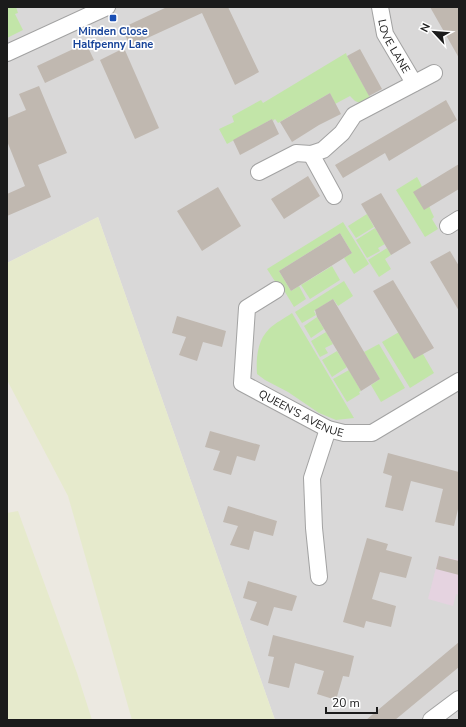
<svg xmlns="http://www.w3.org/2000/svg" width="466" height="727" font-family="'Nunito Sans',sans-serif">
<rect width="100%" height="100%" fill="#ece9e1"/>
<path fill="#d9d8d8" d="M7,7H459V720H275L98,217L7,263Z"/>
<path fill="#e5d3e0" d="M439,556L459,560V595L456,594L453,606L428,599Z"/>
<path fill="#e6eacc" d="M98,217L275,720H132L68,496L7,380V263Z
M18,511L77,673L92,720H7V513Z"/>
<path fill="#c2e5a8" d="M7,7H16L18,13L15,14L23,30L7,38Z
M346,53L347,56L371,99L362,104L355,101L350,96L335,104L330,93L278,123L275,119L273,121L272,119L227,144L219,129L234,122L232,116L261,100L263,103Z
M417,177C425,190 427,204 434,217L432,219L438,229L425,237L396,190Z
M367,214L374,227L356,238L348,226Z
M343,222L369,264L354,274L344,258L352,253L340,233L279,271L291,291L299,286L306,299L294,307L279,282L276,283L267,269Z
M375,228L385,244L378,248L380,251L367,258L356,240Z
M387,248L391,255L385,259L391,269L379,277L368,260Z
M332,266L340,280L310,299L301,285Z
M344,281L353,296L338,306L333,299L314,311L316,315L302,323L295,312Z
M292,313L354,418L336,420L319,413L288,392L265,380L257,374C256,359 257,341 269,329C275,323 285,318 292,313Z
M317,317L324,329L311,338L304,326Z
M326,332L333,344L325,348L328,353L320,357L311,341Z
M399,332L423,354L434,373L410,388L382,342Z
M379,344L405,388L381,402L371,385L380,379L364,352Z
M337,351L347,367L332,377L322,360Z
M349,370L361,391L359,392L360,394L347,402L333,379Z"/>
<path fill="#c0b8b0" d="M167,7H228L259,72L235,85L202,13L130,46L122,28Z
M430,7H459V58Z
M86,43L94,60L45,83L37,66Z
M124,48L159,128L135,139L100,60Z
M360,49L382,89L369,96L347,56Z
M39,86L67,153L38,165L51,197L7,216V194L25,186L7,141V118L26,110L19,94Z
M330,93L341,114L319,125L292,142L280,122Z
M446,100L457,120L389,161L385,153L343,178L335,165Z
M272,119L279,134L240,155L233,140Z
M459,164V189L424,210L413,192Z
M308,176L320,196L284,219L271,199Z
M218,187L241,226L202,251L177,211Z
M381,193L411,243L391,255L361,204Z
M340,233L352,253L291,291L279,271Z
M450,251L459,266V311L430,262Z
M393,280L434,348L414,359L373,291Z
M333,299L380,379L361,391L317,317L315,310Z
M177,316L226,331L222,347L203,342L197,361L179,355L186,337L172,333Z
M210,431L260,445L255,461L237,456L231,475L213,470L220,451L205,447Z
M388,453L459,472V505L454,526L435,522L443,489L411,481L403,511L385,507L392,476L383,473Z
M228,506L277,521L273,536L254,531L249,550L230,545L238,526L223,522Z
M367,538L388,544L386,550L412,557L406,578L380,572L372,599L396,606L391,627L366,621L364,628L343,622Z
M439,556L459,561V575L436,569Z
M248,581L297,596L292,611L274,607L268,626L250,620L257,602L243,598Z
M273,635L354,656L349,677L343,676L336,700L317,694L324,671L295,663L289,688L268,683L274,657L268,656Z
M459,642V667L395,720H366Z"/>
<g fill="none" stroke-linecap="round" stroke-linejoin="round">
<defs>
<g id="street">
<path id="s1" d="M380,7L385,34L414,83"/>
<path d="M7,53L107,7"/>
<path d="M311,154L334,196"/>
<path d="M259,172L296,153L311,154L323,150L342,133L354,115L434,73"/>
<path d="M448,226L459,219"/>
<path id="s2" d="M276,290L247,308L242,383L328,429L344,433H372L459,381"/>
<path d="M319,577L314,528L312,478L328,429"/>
<path d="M431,720L459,699"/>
</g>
</defs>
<use href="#street" stroke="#a2a2a2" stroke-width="18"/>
<use href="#street" stroke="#fff" stroke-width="16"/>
</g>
<rect fill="#1a4fb4" stroke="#fff" stroke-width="1.5" x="109" y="14" width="8" height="8" rx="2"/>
<g text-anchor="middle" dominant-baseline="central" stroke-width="3.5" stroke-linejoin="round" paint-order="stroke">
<g font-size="11" font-weight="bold" fill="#164399" stroke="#fff">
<text x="113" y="31">Minden Close<tspan x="113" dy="13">Halfpenny Lane</tspan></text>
</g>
<g font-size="11" fill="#1b1b1b" stroke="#fff">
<text stroke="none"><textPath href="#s1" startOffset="42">LOVE LANE</textPath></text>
<text stroke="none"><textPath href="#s2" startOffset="176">QUEEN'S AVENUE</textPath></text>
</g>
</g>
<rect width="466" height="727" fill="none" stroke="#1b1b1b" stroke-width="16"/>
<g transform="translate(434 32) rotate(296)" stroke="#ffffff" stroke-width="3" paint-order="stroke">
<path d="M0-3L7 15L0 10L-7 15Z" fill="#1b1b1b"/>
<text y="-6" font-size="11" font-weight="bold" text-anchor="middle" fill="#1b1b1b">N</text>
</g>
<path d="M326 707v6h51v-6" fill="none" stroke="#1b1b1b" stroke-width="2"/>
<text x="332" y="707" font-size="12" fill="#1b1b1b" stroke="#ffffff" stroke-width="3" paint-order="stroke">20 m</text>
</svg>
